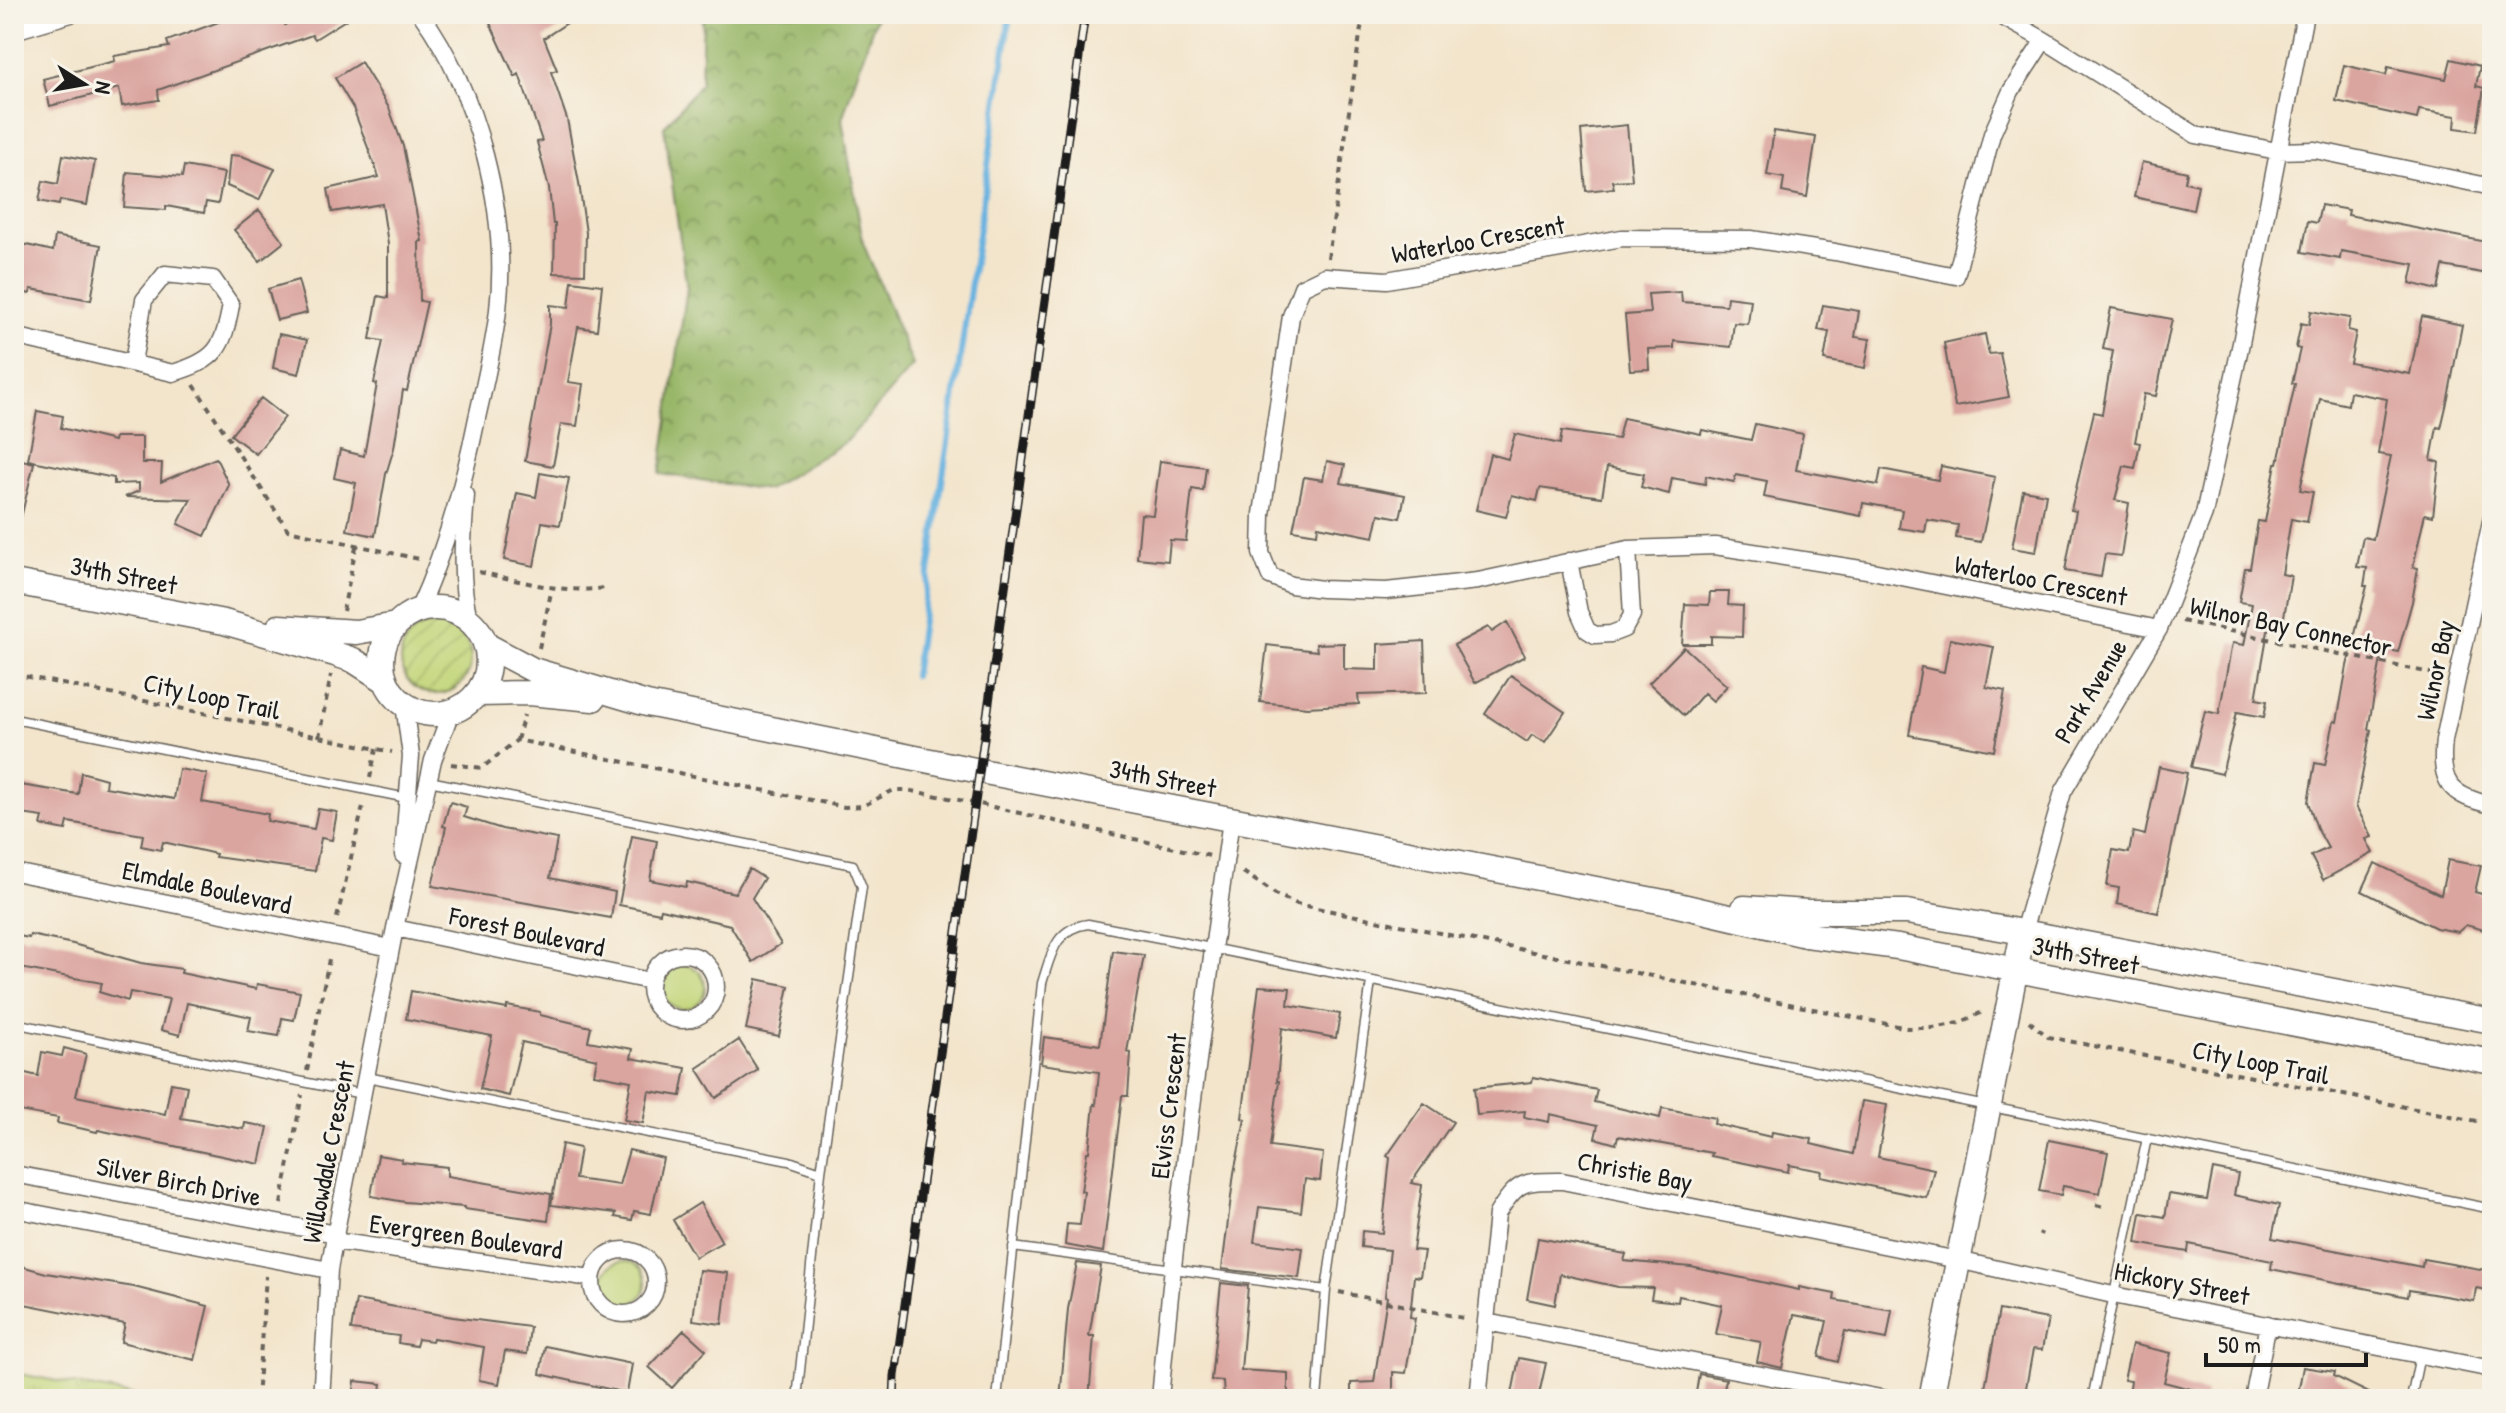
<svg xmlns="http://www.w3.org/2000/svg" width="2506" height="1413" font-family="'Patrick Hand',sans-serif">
<defs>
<pattern id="forest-crowns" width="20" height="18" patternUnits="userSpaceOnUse" patternTransform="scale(2)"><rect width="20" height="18" fill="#99b769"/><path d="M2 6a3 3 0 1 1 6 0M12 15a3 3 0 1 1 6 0" fill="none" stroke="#7c9456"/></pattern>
<pattern id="park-tufts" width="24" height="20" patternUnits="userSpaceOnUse" patternTransform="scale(2)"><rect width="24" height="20" fill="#c2d679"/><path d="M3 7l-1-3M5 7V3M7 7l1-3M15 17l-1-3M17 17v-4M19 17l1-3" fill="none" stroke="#a6b768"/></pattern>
<pattern id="garden-furrows" width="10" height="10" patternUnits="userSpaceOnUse" patternTransform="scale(2)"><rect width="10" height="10" fill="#c2d679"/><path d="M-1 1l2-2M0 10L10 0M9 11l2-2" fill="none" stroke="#a6b768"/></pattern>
</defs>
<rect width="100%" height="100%" fill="#f7f3e8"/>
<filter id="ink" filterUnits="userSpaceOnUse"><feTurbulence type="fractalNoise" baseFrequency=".0125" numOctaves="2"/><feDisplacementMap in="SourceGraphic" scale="16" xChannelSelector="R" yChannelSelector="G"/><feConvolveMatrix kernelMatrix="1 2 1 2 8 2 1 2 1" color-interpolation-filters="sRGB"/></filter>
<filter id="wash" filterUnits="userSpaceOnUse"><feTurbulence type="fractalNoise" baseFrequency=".006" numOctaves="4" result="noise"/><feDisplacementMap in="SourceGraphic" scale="32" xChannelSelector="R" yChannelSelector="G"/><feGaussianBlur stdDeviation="1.8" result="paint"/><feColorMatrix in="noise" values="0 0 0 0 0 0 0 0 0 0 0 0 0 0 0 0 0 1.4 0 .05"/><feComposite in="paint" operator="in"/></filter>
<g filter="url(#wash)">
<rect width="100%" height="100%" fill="#f3e5cc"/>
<path fill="#c2d679" stroke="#6f794a" stroke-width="2" d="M661 987a22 22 0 1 1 44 0a22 22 0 1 1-44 0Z
M602 1283a22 22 0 1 1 44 0a22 22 0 1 1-44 0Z"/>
<path fill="url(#forest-crowns)" stroke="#5a6a42" stroke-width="2" d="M703,14H877L842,119L863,243L913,365L847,441L767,490L660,474L687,288L664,127L701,83Z"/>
<path fill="url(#park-tufts)" stroke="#6f794a" stroke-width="2" d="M14,1373L154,1399H14Z"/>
<path fill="url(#garden-furrows)" stroke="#6f794a" stroke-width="2" d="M401 659a35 35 0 1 1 70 0a35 35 0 1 1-70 0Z"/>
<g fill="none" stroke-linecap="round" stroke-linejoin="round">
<path stroke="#67b2e0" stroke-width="6" d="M914,676L1010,14"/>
</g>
<g id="blocks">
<path fill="#daa49f" d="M240,14H281L285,25L301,14H355L315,39L312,35L158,90L159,100L122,106L119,88L50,106L43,79L115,61L114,56L169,47L167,41Z
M486,14H581L544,38L557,70L551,72L567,119L579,183L586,233L585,274L554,273L555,224H553L549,188L537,142L542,141L519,74L515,77Z
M2451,59L2480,66L2476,86L2484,88L2477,131L2455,128L2456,116L2419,110L2417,119L2336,101L2344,65L2386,75L2388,67L2446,79Z
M361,62L389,108L403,146L422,241L419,242L420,301L427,302L407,391L403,390L394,448L386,474L375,536L347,530L356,483L334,478L340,450L364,456L377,384L374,383L383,341L370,339L378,296L388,298V244L382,204L332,212L328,189L379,177L353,108L335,78Z
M1627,125L1632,180L1612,181L1614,188L1586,191L1581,130Z
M1774,131L1816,137L1807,197L1782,192L1784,178L1767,175Z
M63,155L95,161L87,205L60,200L59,205L39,201L43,181L58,184Z
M230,155L242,156L275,169L259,200L227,186Z
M2142,162L2187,172L2185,182L2198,185L2193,210L2134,197Z
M184,166L224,173L218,204L206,202L204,213L166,206V210L124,207L127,172L182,177Z
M2321,205L2349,210L2348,215L2492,243L2488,274L2443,266L2438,290L2410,283L2414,264L2341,251L2340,259L2302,252L2308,221L2317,223Z
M259,210L284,242L260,261L234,230Z
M55,236L101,245L91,300L31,289L30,294L14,290V242L53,251Z
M298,280L307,313L277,320L268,289Z
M572,281L602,285L597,330L578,327L568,382L583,384L577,426L561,424L553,466L525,461L550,324V305L569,307Z
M1681,292L1682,302L1726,305L1727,297L1751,300L1748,324L1734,323L1731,347L1674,341V348L1648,349L1649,369L1630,370L1625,315L1650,313L1648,294Z
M1823,305L1859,311L1855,337L1870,339L1865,368L1824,360L1829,332L1818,330Z
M2111,308L2172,319L2156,396L2144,394L2135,442L2140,443L2135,468L2124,466L2115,500L2129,503L2121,556L2105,554L2101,577L2065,571L2076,511L2071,510L2094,412L2102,414L2113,351L2103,349Z
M2311,311L2350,318L2348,330L2356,332L2350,363L2410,374L2422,316L2462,325L2448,398L2441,428L2437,427L2431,460L2439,462L2433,516L2425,514L2413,567L2418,568L2412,602L2398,652L2383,648L2368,729L2371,730L2356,806L2372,837L2366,839L2373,853L2323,880L2311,856L2328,848L2317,828L2308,802L2315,763L2325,765L2334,721L2337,722L2347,666L2367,586H2364L2367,568L2357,567L2363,537L2373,539L2391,456L2378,454L2387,399L2350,392L2348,405L2320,399L2300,490L2313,492L2307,522L2291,519L2282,574L2291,576L2282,628L2269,625L2256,699L2267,701L2264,717L2237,712L2222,774L2191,767L2205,711L2219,714L2232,643L2244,645L2252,604L2239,602L2245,568H2250L2258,521L2265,522L2276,463H2278L2295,384L2292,383L2300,349L2296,348L2301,323L2309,325Z
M279,334L307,340L299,374L273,368Z
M1985,334L1989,354L2000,353L2009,397L1955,407L1944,343Z
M261,398L285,417L256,454L231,435Z
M37,411L63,416L61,428L114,441L115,437H142V463H162L161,482L216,458L229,485L205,536L178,524L191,499L125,497L139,491V483L114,484V478L28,460Z
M1623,418L1701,434L1702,430L1751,440L1755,424L1803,434L1796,470L1878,485L1881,469L1938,480L1941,466L1995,477L1981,542L1956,538L1958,525L1927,520L1925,532L1899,528L1902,510L1863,503L1861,516L1764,497L1767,481L1736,475L1734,482L1706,476L1705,484L1672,478L1669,494L1641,487L1644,474L1607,467L1602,497L1540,488L1537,501L1512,495L1506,517L1476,510L1490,454L1508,459L1515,434L1560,444L1562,431L1618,439Z
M14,458L34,463L21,518L14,517Z
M1160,461L1206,467L1203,491L1192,489L1186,541L1170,540L1168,561L1137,558L1141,514L1153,515Z
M1327,461L1345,465L1341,483L1405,495L1400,518L1379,514L1374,537L1318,526L1317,534L1293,530L1304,477L1323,480Z
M540,473L569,478L560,525L542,522L534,566L504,560L517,493L536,497Z
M2023,490L2046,494L2036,552L2012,548Z
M1710,592H1729L1728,605L1743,606L1742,637L1711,636V644H1682L1685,604L1709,605Z
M1507,622L1525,656L1475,683L1454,645L1488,627L1492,632Z
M1950,639L1994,647L1986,687L2005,691L1994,751L1909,735L1921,667L1944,672Z
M1424,641L1426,693L1358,695L1359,704L1307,707L1260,702L1267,645L1317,651L1316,644L1344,643V669L1378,670V644Z
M1684,647L1727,686L1713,701L1704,693L1684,716L1649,683Z
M1511,675L1565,712L1545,742L1532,735L1527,742L1485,714Z
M2159,767L2187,773L2158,913L2117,904L2119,888L2107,886L2113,850L2129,853L2133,832L2145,835Z
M179,769L207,774L202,802L268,814L267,821L314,829L318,809L337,812L332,840L321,838L315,871L215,857L216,854L163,842L161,850L141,846L143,835L68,822L66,830L41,825L43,817L14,813V784L78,794L81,772L106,779L105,787L174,799Z
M450,802L467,807L464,817L502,829L557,839L550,878L615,892L611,918L432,886L446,827L443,826Z
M632,836L657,841L650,880L686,887L687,882L735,893L749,869L764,878L752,898L781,944L753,962L730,925L661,909L660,913L619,905Z
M2448,860L2481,866L2475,892L2492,897L2484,930L2466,925L2458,932L2436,928L2362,891L2375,863L2441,895Z
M14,935L29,938L30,935L73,944L141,963L182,969L181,973L256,989L257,984L300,992L294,1020L282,1018L279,1036L248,1031L251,1017L187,1003L180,1035L161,1030L169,999L130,992L128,1001L99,992L102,983L14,967Z
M1113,951L1144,955L1127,1052L1131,1053L1128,1096H1122L1103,1252L1065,1245L1067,1224L1080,1225L1084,1192L1081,1191L1087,1152H1089L1094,1104L1096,1105L1099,1072L1041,1064L1044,1037L1100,1045Z
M757,979L789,986L779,1036L746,1029Z
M1259,986L1290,988L1288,1005L1340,1014L1336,1038L1282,1028L1277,1081H1279L1270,1146L1323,1153L1320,1181L1305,1179L1301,1212L1259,1207L1254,1242L1303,1248L1299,1278L1222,1269L1234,1173L1245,1119L1242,1118Z
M411,991L507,1009V1006L540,1012V1015L591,1027L588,1041L633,1049L631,1058L686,1068L681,1096L649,1091L643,1123L624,1120L631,1081L594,1074L597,1059L522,1042L509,1096L480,1089L492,1036L406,1019Z
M739,1040L758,1070L716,1098L697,1068Z
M64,1048L86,1054L76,1096L165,1114L171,1083L187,1086L181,1118L244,1129L245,1123L268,1127L260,1164L98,1130L97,1132L57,1123L58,1118L14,1110V1081L19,1082L21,1072L38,1076L42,1052L62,1056Z
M1533,1077L1597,1090L1594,1102L1660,1118L1662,1108L1715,1118L1714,1124L1771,1137L1772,1132L1812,1139L1811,1144L1853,1154L1862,1101L1887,1105L1878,1157L1934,1169L1927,1198L1821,1176L1822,1171L1789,1165L1788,1172L1711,1156L1712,1153L1618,1136L1616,1144L1595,1138L1598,1125L1550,1114L1549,1122L1524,1117L1525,1111L1477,1115L1474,1088L1532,1082Z
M1424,1103L1453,1122L1411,1183L1422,1185L1413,1250L1424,1251L1420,1277L1414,1276L1410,1317L1415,1318L1406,1373L1393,1372V1399H1351V1383L1374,1382L1387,1297L1385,1296L1390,1250L1361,1247L1362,1231L1382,1233L1390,1158L1387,1156Z
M2049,1140L2108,1152L2100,1193L2063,1186L2061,1195L2039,1191Z
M562,1144L580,1148L575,1179L619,1185L629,1150L663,1158L651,1214L634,1211L632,1220L615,1217L616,1213L551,1205Z
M378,1155L402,1159L401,1162L447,1167V1176L551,1194L548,1221L464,1209V1207L405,1202L371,1196Z
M2213,1169L2238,1174L2234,1195L2279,1205L2272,1238L2422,1267L2423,1259L2492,1271V1291L2476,1288L2474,1301L2409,1290L2408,1297L2271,1269L2272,1261L2189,1244L2188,1252L2136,1243L2141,1213L2165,1217L2169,1194L2207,1200Z
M700,1203L722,1242L695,1257L673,1220Z
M1538,1238L1626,1254L1624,1261L1691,1267L1799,1290V1287L1835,1294L1834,1300L1892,1310L1887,1339L1845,1331L1838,1362L1819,1357L1827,1321L1794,1315L1782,1368L1757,1362L1761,1342L1716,1334L1722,1305L1679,1296L1678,1302L1651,1299L1653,1288L1618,1287L1560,1274L1555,1305L1527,1299Z
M1077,1263L1101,1266L1089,1336H1094L1089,1399H1060L1068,1309Z
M14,1264L46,1273L134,1287L208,1306L195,1360L121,1342L125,1324L14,1302Z
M699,1270L728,1273L722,1324L693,1320Z
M1221,1283L1248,1286L1241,1370L1288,1373V1399H1224L1223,1381L1211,1380Z
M356,1300L453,1317L530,1327L527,1354L505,1351L499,1384L479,1380L484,1347L433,1338L432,1341L418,1339L416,1346L398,1343L399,1336L351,1330Z
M1999,1310L2048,1319L2042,1350L2033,1349L2024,1399H1983Z
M684,1330L706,1350L672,1388L649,1367Z
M2132,1344L2171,1353L2164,1382L2206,1393L2205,1399H2128L2131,1381L2124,1380Z
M545,1346L632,1364L627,1393L540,1374Z
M1519,1358L1546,1363L1538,1399H1511Z
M2303,1367L2335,1372L2334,1376L2381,1399H2297Z
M1699,1374L1726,1379L1722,1399H1695Z
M355,1381L382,1384L380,1399H353Z"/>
</g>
</g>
<g filter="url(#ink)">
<use href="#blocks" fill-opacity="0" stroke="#67625a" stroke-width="2"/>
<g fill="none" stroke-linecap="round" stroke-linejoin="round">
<defs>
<path id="lane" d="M14,719L407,798
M429,781L853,865L862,887L821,1172L797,1399
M14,1023L362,1094
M367,1077L789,1161L821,1172
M1013,1247L1326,1290
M997,1399L1042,983C1051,955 1055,928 1088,924L1211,948L2492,1209
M1317,1399L1326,1290L1371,982
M2092,1399L2147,1138
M2411,1399L2420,1355"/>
<path id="street" d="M1997,14L2044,40L2196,135L2277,151L2315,150L2492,187
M14,31L71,14
M2044,40L2011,91L1992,134L1956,276L1835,252L1751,239L1622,238L1387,280L1325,276L1302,287L1291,316L1262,514L1261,553L1270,576L1291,585L1322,589L1386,591L1478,581L1628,549L1715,546L1867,570L2159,629
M14,336L173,373C217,360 223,348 231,305L213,279L165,274L144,300L133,362
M466,495C463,538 459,577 469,619
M2492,517L2444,740C2439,783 2450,796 2492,805
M1569,561L1579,612L1587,630L1595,635L1611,634L1624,629L1632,615L1628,549
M418,610C446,549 464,483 477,418C485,382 494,346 498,310C509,213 478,93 421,14
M403,855L411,756L404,704
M14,872L391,948
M395,928L650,981
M2023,932L2063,792L2159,629L2204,514L2241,343L2305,14
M650 987a33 33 0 1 1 66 0a33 33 0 1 1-66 0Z
M14,1174L336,1234
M14,1209L329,1270
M334,1241L591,1278
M592 1282a32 32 0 1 1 64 0a32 32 0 1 1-64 0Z
M1486,1322L1886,1399
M321,1399L329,1270L334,1241L395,928L433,760L451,712
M1160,1399C1177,1205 1204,1012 1231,820
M1478,1399L1497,1214C1518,1180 1524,1181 1562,1181L1958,1260L2113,1295L2492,1369
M2253,1399L2268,1324"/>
<path id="secondary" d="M14,582L224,622L335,654L353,660L386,681
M382 661a53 53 0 1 1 106 0a53 53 0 1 1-106 0Z
M279,627L356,632L396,625
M486,645L533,670L647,704L980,771L1669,903L1806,935L1898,947L2492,1062
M477,694L529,693L593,699
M1744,908L1808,912H1907L2023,932L2492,1021
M1931,1399L2023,932"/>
</defs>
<use href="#lane" stroke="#67625a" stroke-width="11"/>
<use href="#street" stroke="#67625a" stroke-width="19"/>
<use href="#secondary" stroke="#67625a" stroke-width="27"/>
<path stroke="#67625a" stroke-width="4" stroke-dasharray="6 6" stroke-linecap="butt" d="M1328,258L1361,28L1367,14
M194,385L288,530L419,559
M479,572C521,581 562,594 605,588
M343,611L356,547
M2182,621L2440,675
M539,648L552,588
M14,674L392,752
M319,737L331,675
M517,740L524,715
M451,764L482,768L517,740L845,807L863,806L894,790H907L975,803L1210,856
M370,778L376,749
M1243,872L1277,895L1297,904L1907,1028H1933L1959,1023L1985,1011
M337,918L364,802
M2029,1021L2048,1037L2492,1124
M307,1071L330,954
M281,1204L302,1095
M2096,1205L2104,1207
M2040,1235L2041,1232
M1339,1292L1468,1319
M257,1399L266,1276"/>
<use href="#lane" stroke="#fff" stroke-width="8"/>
<use href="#street" stroke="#fff" stroke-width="16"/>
<use href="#secondary" stroke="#fff" stroke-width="24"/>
<defs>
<path id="rail" d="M894,1399L895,1376L1085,14"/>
</defs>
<use href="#rail" stroke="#1c1c1c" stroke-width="9"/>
<use href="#rail" stroke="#f7f3e8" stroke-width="6" stroke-dasharray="18" stroke-linecap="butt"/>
</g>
</g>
<g text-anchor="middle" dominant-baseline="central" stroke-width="6" stroke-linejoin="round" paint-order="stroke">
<g font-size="26" fill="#1c1c1c" stroke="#f7f3e8">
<text transform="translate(1478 239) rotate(-10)">Waterloo Crescent</text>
<text transform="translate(124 575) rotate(11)">34th Street</text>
<text transform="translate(2041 580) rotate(11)">Waterloo Crescent</text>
<text transform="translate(2291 626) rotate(12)">Wilnor Bay Connector</text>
<text transform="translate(2435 670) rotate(-78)">Wilnor Bay</text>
<text transform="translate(2090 691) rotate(-59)">Park Avenue</text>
<text transform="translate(212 696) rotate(12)">City Loop Trail</text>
<text transform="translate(1163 778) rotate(11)">34th Street</text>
<text transform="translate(207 887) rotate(12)">Elmdale Boulevard</text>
<text transform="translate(527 931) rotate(12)">Forest Boulevard</text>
<text transform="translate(2086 955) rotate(11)">34th Street</text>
<text transform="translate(2261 1062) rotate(11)">City Loop Trail</text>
<text transform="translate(1168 1106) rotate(-83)">Elviss Crescent</text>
<text transform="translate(328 1152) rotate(-79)">Willowdale Crescent</text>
<text transform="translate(1635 1171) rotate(11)">Christie Bay</text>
<text transform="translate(179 1181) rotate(11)">Silver Birch Drive</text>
<text transform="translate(466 1236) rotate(8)">Evergreen Boulevard</text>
<text transform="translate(2182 1283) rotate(11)">Hickory Street</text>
</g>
</g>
<rect width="2506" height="1413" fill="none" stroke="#f7f3e8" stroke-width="48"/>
<g transform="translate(84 84) rotate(101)" stroke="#f7f3e8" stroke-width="6" paint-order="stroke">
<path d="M0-6L14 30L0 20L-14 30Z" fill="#1c1c1c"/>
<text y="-12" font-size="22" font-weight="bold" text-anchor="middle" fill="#1c1c1c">N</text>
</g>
<path d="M2206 1353v12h160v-12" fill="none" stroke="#1c1c1c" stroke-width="4"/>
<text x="2218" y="1353" font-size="24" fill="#1c1c1c" stroke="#f7f3e8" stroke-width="6" paint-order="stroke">50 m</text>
</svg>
